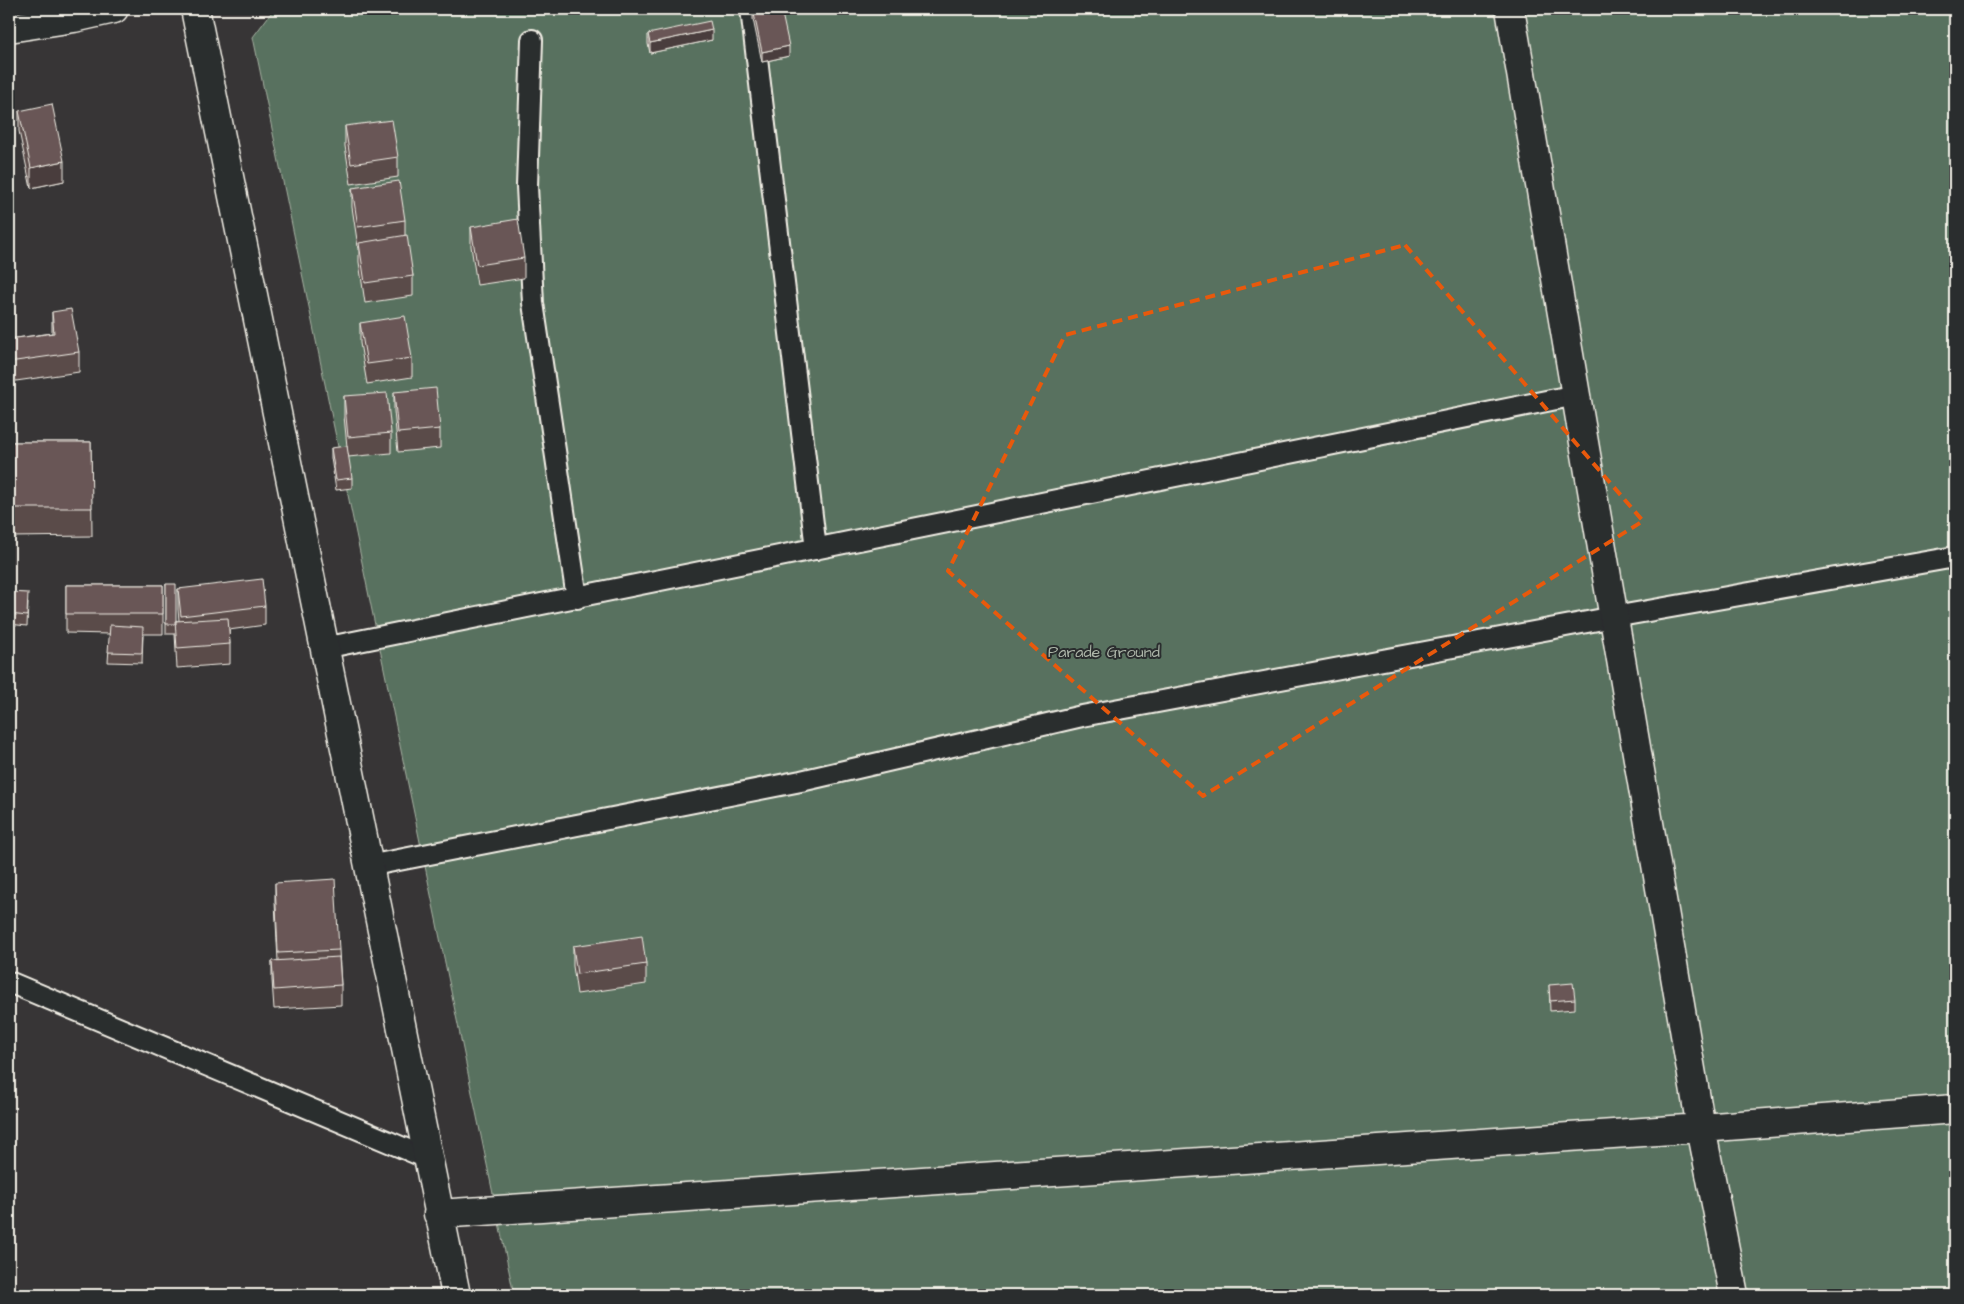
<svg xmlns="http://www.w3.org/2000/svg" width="1964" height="1304" font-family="'Architects Daughter',sans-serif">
<rect width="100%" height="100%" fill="#373536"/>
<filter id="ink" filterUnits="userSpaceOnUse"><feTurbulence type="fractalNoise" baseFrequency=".02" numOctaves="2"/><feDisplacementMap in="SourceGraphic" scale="10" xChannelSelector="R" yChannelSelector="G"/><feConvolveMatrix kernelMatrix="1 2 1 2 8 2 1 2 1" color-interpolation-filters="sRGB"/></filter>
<g filter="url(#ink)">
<path fill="#59715e" stroke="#a6b1a3" d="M274,9H1955V1295H514L253,37Z"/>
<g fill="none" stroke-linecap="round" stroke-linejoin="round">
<defs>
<path id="service" d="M751,9L816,549
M532,40L527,186L533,303L577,598
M324,648L1576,395
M368,866L801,781L1082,716L1614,617L1955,557
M9,982L427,1158"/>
<path id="minor" d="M195,9L456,1295
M1510,9L1701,1128L1734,1295
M438,1214L1701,1128L1955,1109"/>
<path id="secondary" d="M9,28L74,18L114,9"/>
</defs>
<use href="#service" stroke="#f4f1e8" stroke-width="24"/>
<use href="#minor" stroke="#f4f1e8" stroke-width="31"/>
<use href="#secondary" stroke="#f4f1e8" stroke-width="31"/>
<use href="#service" stroke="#2a2d2e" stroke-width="20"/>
<use href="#minor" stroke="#2a2d2e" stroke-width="28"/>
<use href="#secondary" stroke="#2a2d2e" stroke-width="28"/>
</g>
<path fill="#5a4b4a" stroke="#f4f1e8" d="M683,9H702V11L684,14Z
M753,9L789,56L762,62L753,19Z
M648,34L712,40L650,53L648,44Z
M19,111L64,181L31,188L19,131Z
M345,126L398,157V177L351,184L345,146Z
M352,188L405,220V236L413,276V296L365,303L359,262V247H358L352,207Z
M471,227L524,258V278L477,285L471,246Z
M52,312L79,352V372L9,382V339L52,333Z
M360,323L412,358V377L367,384L360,343Z
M394,392L440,429V448L398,452L394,411Z
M344,396L391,433V453L348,457L344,416Z
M9,442H91L92,536L9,537Z
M331,448L352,478V488L336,490L331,458Z
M166,584L176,621H179L178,609V589L265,606V625L229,630L230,644V664L177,668L175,634H166Z
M66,585H163V634H143L142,663L108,662L110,634L66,633Z
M9,592L28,603L27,626L9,624Z
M275,883L339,950L341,985V1005L274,1009L272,980V961H278L275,902Z
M573,946L646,964V984L577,994L573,966Z
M1549,985L1575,999V1009L1550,1011Z"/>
<path fill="#4a3d3c" stroke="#f4f1e8" d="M712,30V40L650,53V43Z
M789,46V56L762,62V52Z
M64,161V181L31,188V168Z"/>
<path fill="#695756" stroke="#f4f1e8" d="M753,9H781L789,46L762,52Z
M710,21L712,30L650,43L648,34Z
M52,104L64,161L31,168L19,111Z
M392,120L398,157L351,164L345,126Z
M399,181L405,220L358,227L352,188Z
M518,219L524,258L477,265L471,227Z
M407,235L413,276L365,283L359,243Z
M71,309L79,352L9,362V339L54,333L52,312Z
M405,316L412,358L367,364L360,323Z
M436,388L440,429L398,433L394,392Z
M387,393L391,433L348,437L344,396Z
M9,442H91L92,508H9Z
M347,446L352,478L336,480L331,448Z
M262,579L265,606L181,616L178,589Z
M166,584H176V624H166Z
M66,585H163V614H66Z
M9,592L28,593L27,616L9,614Z
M228,618L230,644L177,648L175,621Z
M110,625L143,627L142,653L108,652Z
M335,879L339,950L278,953L275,883Z
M642,936L646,964L577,974L573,946Z
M339,957L341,985L274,990L272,961Z
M1573,983L1575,999L1550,1001L1549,985Z"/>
</g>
<path fill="none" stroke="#e8590c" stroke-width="4" stroke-dasharray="10 6" stroke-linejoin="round" d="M1405,245L1643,521L1203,796L948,571L1065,335Z"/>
<g text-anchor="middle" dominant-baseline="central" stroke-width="4" stroke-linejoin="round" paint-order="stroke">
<g font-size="16" fill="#aeb7aa" stroke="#2a2d2e">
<text x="1104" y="652">Parade Ground</text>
</g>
</g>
<rect width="1964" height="1304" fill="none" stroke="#2a2d2e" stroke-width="30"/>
<rect x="15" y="15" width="1934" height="1274" fill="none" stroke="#f4f1e8" stroke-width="2" filter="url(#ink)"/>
</svg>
